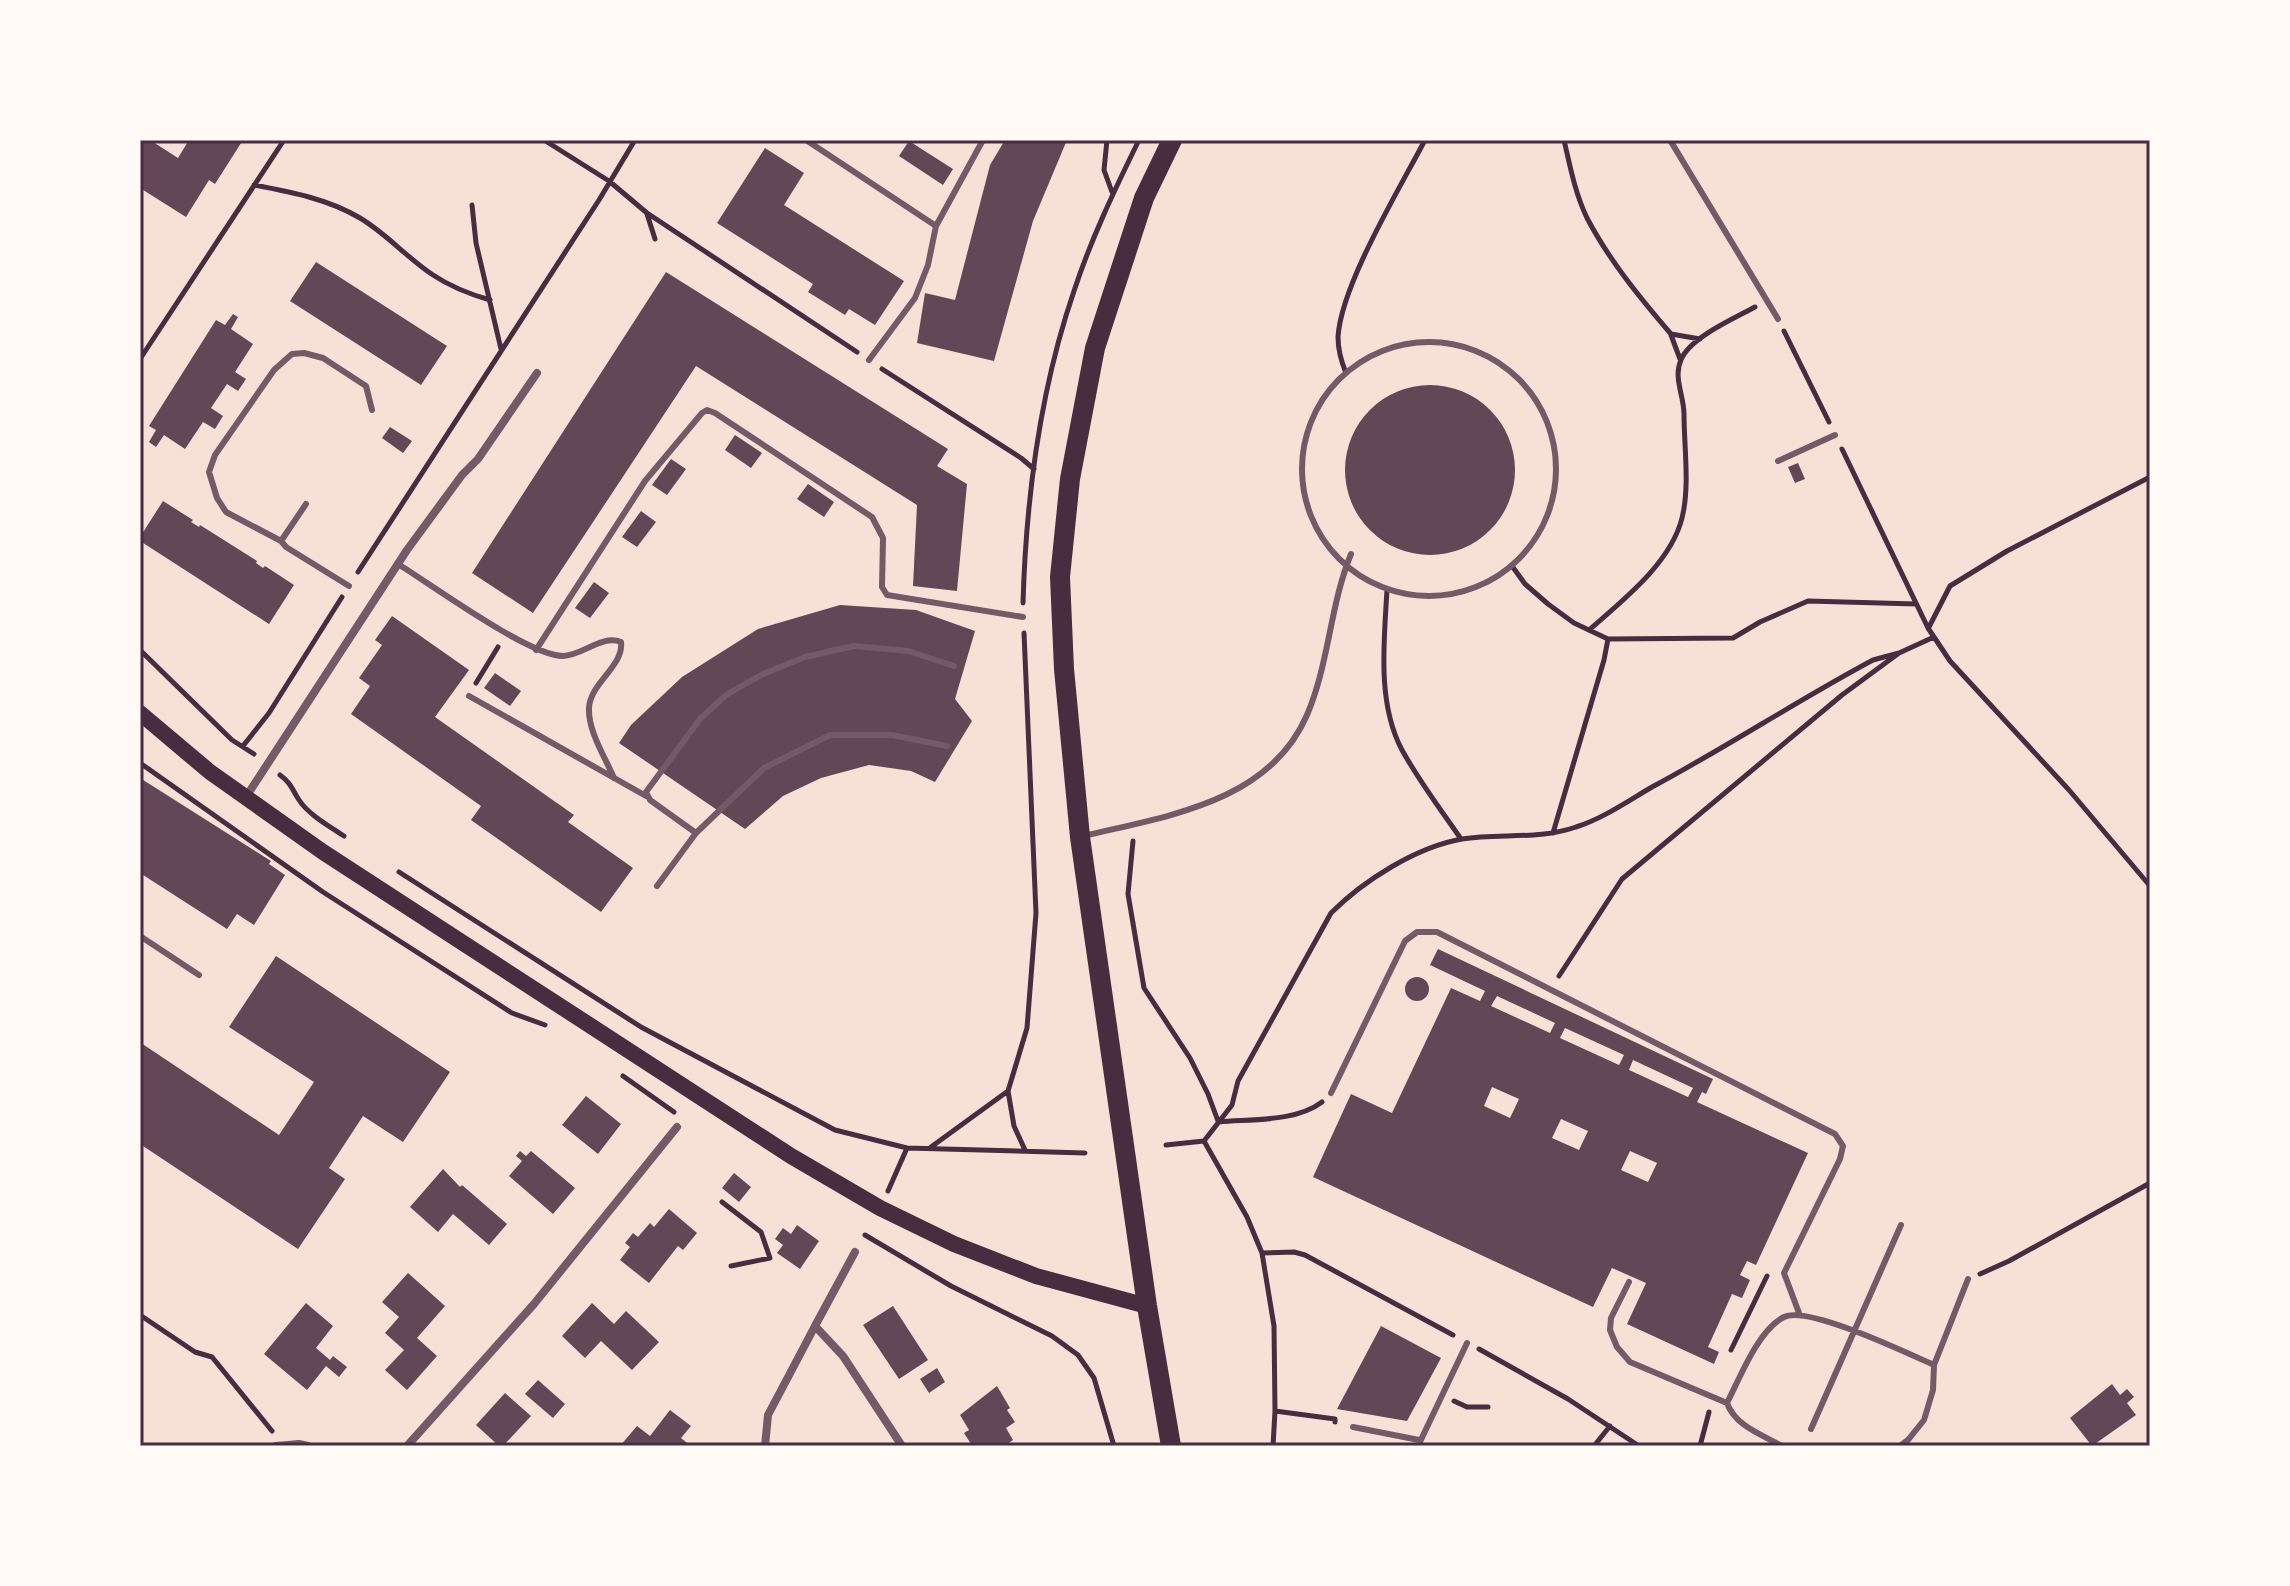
<svg xmlns="http://www.w3.org/2000/svg" width="2290" height="1586" font-family="Montserrat,sans-serif">
<rect width="100%" height="100%" fill="#f7e1d7"/>
<path fill="#644757" fill-rule="evenodd" d="M140,140H150L178,158L189,140H243L215,184L209,180L186,217L140,188Z
M1005,140H1067L1033,221L994,361L917,343L925,293L955,300L990,165Z
M909,141L953,169L943,185L899,156Z
M765,148L804,173L784,205L904,281L875,325L849,309L845,315L808,292L813,284L717,223Z
M316,262L447,346L421,385L290,301Z
M666,272L948,449L937,466L967,484L957,591L913,586L917,505L696,366L533,613L472,573Z
M233,314L238,317L231,329L253,344L235,372L246,379L238,391L227,384L211,408L223,416L215,429L203,422L185,449L164,435L156,447L149,442L156,430L149,426L216,320L225,325Z
M1345 470a85 85 0 1 1 170 0a85 85 0 1 1-170 0Z
M390,427L412,441L403,453L382,438Z
M735,435L762,453L751,468L725,450Z
M671,459L686,469L667,495L652,485Z
M1798,463L1805,479L1795,483L1788,467Z
M808,484L834,502L824,517L797,499Z
M163,501L193,520L191,522L199,527L200,525L257,561L256,563L263,568L265,566L294,585L269,624L140,541V537Z
M641,511L656,522L637,547L622,537Z
M594,582L609,593L590,618L575,608Z
M840,605L916,610L975,631L955,699L972,721L935,782L911,771L869,765L821,778L783,796L745,829L619,743L631,725L682,677L758,629Z
M392,616L469,670L435,717L574,815L568,822L633,868L601,912L471,820L481,806L351,714L370,686L359,678L382,645L375,640Z
M495,673L521,691L510,706L484,688Z
M140,778L271,861L269,864L285,875L254,925L237,914L227,929L140,873Z
M1438,949L1713,1079L1706,1094L1702,1092L1697,1102L1808,1153L1756,1265L1747,1261L1740,1275L1750,1280L1742,1298L1732,1294L1708,1347L1719,1352L1714,1364L1627,1324L1646,1283L1612,1268L1593,1307L1313,1177L1351,1094L1392,1113L1451,988L1480,1001L1485,991L1430,965ZM1497,996L1555,1023L1550,1033L1491,1006ZM1565,1028L1624,1055L1619,1065L1560,1038ZM1633,1060L1693,1088L1688,1097L1629,1070ZM1492,1087L1519,1099L1510,1118L1484,1106ZM1561,1119L1588,1131L1579,1150L1552,1138ZM1630,1151L1657,1163L1648,1182L1621,1170Z
M276,956L450,1072L403,1142L363,1116L329,1168L345,1179L298,1249L140,1144L141,1043L279,1135L314,1082L229,1027Z
M1405 989a12 12 0 1 1 24 0a12 12 0 1 1-24 0Z
M586,1096L621,1124L598,1154L562,1125Z
M520,1151L526,1156L531,1151L575,1188L553,1214L509,1176L522,1161L516,1156Z
M443,1169L460,1187L462,1185L507,1224L489,1245L453,1214L438,1232L410,1207Z
M734,1173L751,1187L739,1202L722,1188Z
M669,1209L697,1233L683,1250L678,1246L649,1283L620,1260L630,1247L625,1243L633,1233L638,1237L650,1223L654,1227Z
M797,1225L819,1241L800,1269L777,1253L783,1245L775,1239L783,1228L791,1234Z
M408,1273L445,1306L417,1338L437,1356L407,1390L385,1370L404,1350L385,1333L399,1317L382,1302Z
M306,1303L333,1326L316,1348L330,1360L333,1356L347,1367L339,1377L326,1366L307,1390L264,1354Z
M592,1303L614,1324L626,1311L659,1342L632,1370L601,1341L585,1358L562,1336Z
M893,1306L928,1360L899,1379L863,1325Z
M1381,1326L1441,1358L1407,1421L1337,1409Z
M937,1368L945,1382L929,1393L920,1379Z
M538,1380L565,1404L553,1418L525,1394Z
M2112,1384L2120,1395L2127,1389L2134,1397L2127,1403L2136,1415L2092,1446L2070,1418Z
M997,1386L1010,1408L1007,1410L1015,1422L1006,1428L1013,1440L1004,1446H968L971,1444L964,1433L969,1430L960,1415Z
M505,1393L531,1416L503,1446H499L476,1425Z
M670,1410L691,1426L681,1438L691,1446H660L658,1444L656,1446H620L637,1426L650,1436Z"/>
<g fill="none" stroke-linecap="round" stroke-linejoin="round">
<path stroke="#4a2c40" stroke-width="5" d="M544,140L609,181L647,213L857,352
M1107,140L1104,170L1112,192
M1564,140C1570,166 1575,193 1587,218C1609,260 1640,298 1671,334L1700,339
M254,185C291,192 328,199 360,218C387,234 407,258 433,275C451,287 469,294 490,300
M472,205L476,243L501,349
M647,214L655,239
M1784,331L1829,422
M1671,335L1680,359
M140,359L284,140
M882,369L1021,458L1034,469
M1346,373C1341,361 1338,350 1338,337C1341,285 1400,188 1425,140
M1842,449L1928,628L1950,661L2069,790L2150,886
M1512,566L1525,584L1548,604L1574,623L1608,639L1733,638L1760,622L1808,601L1916,604
M358,572L599,200L635,140
M1387,590C1384,642 1377,703 1402,750C1419,781 1441,810 1461,839
M1023,603C1026,500 1040,390 1074,291C1091,239 1115,189 1139,140
M1929,627L1950,586L2007,551L2150,477
M1589,630C1622,601 1671,563 1682,518C1690,486 1684,447 1684,414C1684,396 1673,377 1681,360C1689,338 1735,318 1755,307
M1024,633L1036,913L1027,1028L1008,1091L1014,1126L1025,1150
M140,650L232,740L254,754
M476,683L498,647
M243,746L269,713L342,597
M140,763L323,892L512,1013L545,1025
M280,775C291,783 292,789 299,800C309,815 329,826 344,836
M1553,833L1604,660L1608,639
M1133,841L1128,894L1144,988L1190,1058L1208,1094L1218,1121
M399,872L641,1027L835,1130L907,1148L1085,1153
M1559,976L1622,879L1842,695L1899,653L1934,637
M623,1076L674,1112
M1219,1122C1251,1119 1296,1122 1322,1102
M1204,1141L1232,1105L1238,1081L1331,913C1363,881 1416,847 1462,839C1500,833 1539,840 1576,827C1602,819 1628,801 1652,787C1727,747 1798,700 1873,660L1899,653
M1204,1141L1247,1217L1262,1253L1274,1326L1275,1411L1273,1446
M1166,1145L1204,1141
M931,1147L1008,1091
M888,1191L907,1148
M722,1202L761,1232L770,1258L731,1266
M865,1235L951,1286L1052,1336L1078,1355L1094,1378L1114,1446
M1262,1253L1294,1252L1305,1255L1453,1335
M1980,1274L2009,1261L2150,1183
M140,1315L195,1352L212,1357L272,1431
M1479,1349L1568,1399L1639,1446
M1731,1350L1767,1276
M1454,1401L1467,1407H1488
M1275,1411L1335,1419V1422
M1594,1446L1610,1426
M1700,1446L1709,1412"/>
<path stroke="#755966" stroke-width="6" d="M806,140L936,226
M1670,140L1778,319
M1302 469a127 127 0 1 1 254 0a127 127 0 1 1-254 0Z
M869,360L915,298L928,265L936,226L983,140
M1778,461L1835,435
M306,504L281,541L226,512L217,498L209,472L215,455L274,370L292,354L304,353L323,358L366,386L372,410
M281,541L286,547L349,586
M398,564C432,585 529,656 563,656C582,656 602,634 621,642C624,666 590,683 589,708C588,731 605,757 614,778
M536,650L645,481L702,413L707,410L715,413L872,517L883,538L882,587L887,595L1023,617
M469,696L646,796
M696,833L650,800L646,792L700,719L726,695L761,675L805,657L854,646L908,651L954,666
M1084,836C1166,816 1269,803 1307,715C1329,664 1330,605 1351,554
M657,886L696,833L764,768L830,735H892L947,746
M140,936L199,975
M1331,1093L1405,941L1417,932H1437L1835,1134L1843,1146L1840,1159L1784,1273L1799,1313
M1629,1282L1611,1318L1610,1330L1617,1347L1630,1362L1727,1403
M1353,1427L1419,1440
M1811,1429L1901,1225
M1418,1446L1467,1343
M1782,1446C1763,1435 1735,1426 1727,1403C1740,1378 1758,1330 1784,1317C1807,1305 1907,1353 1934,1365
M1900,1446L1908,1440L1924,1420L1933,1390L1934,1365L1968,1279"/>
<path stroke="#755966" stroke-width="8" d="M246,797L407,550L462,475L478,459L537,373
M815,1326L855,1252
M276,1446L299,1444L308,1446
M407,1446L534,1304L677,1127
M765,1446L768,1415L815,1326L843,1356L902,1446"/>
<path stroke="#4a2c40" stroke-width="16" d="M140,713L210,772L323,852L791,1156L880,1208L954,1244L1036,1276L1147,1306"/>
<path stroke="#4a2c40" stroke-width="20" d="M1171,1446L1147,1306L1080,837L1064,669L1060,577L1070,479L1095,348L1144,198L1172,140"/>
</g>
<rect width="2290" height="1586" fill="none" stroke="#fffaf5" stroke-width="284"/>
<rect x="142" y="142" width="2006" height="1302" fill="none" stroke="#4a2c40" stroke-width="3"/>
</svg>
